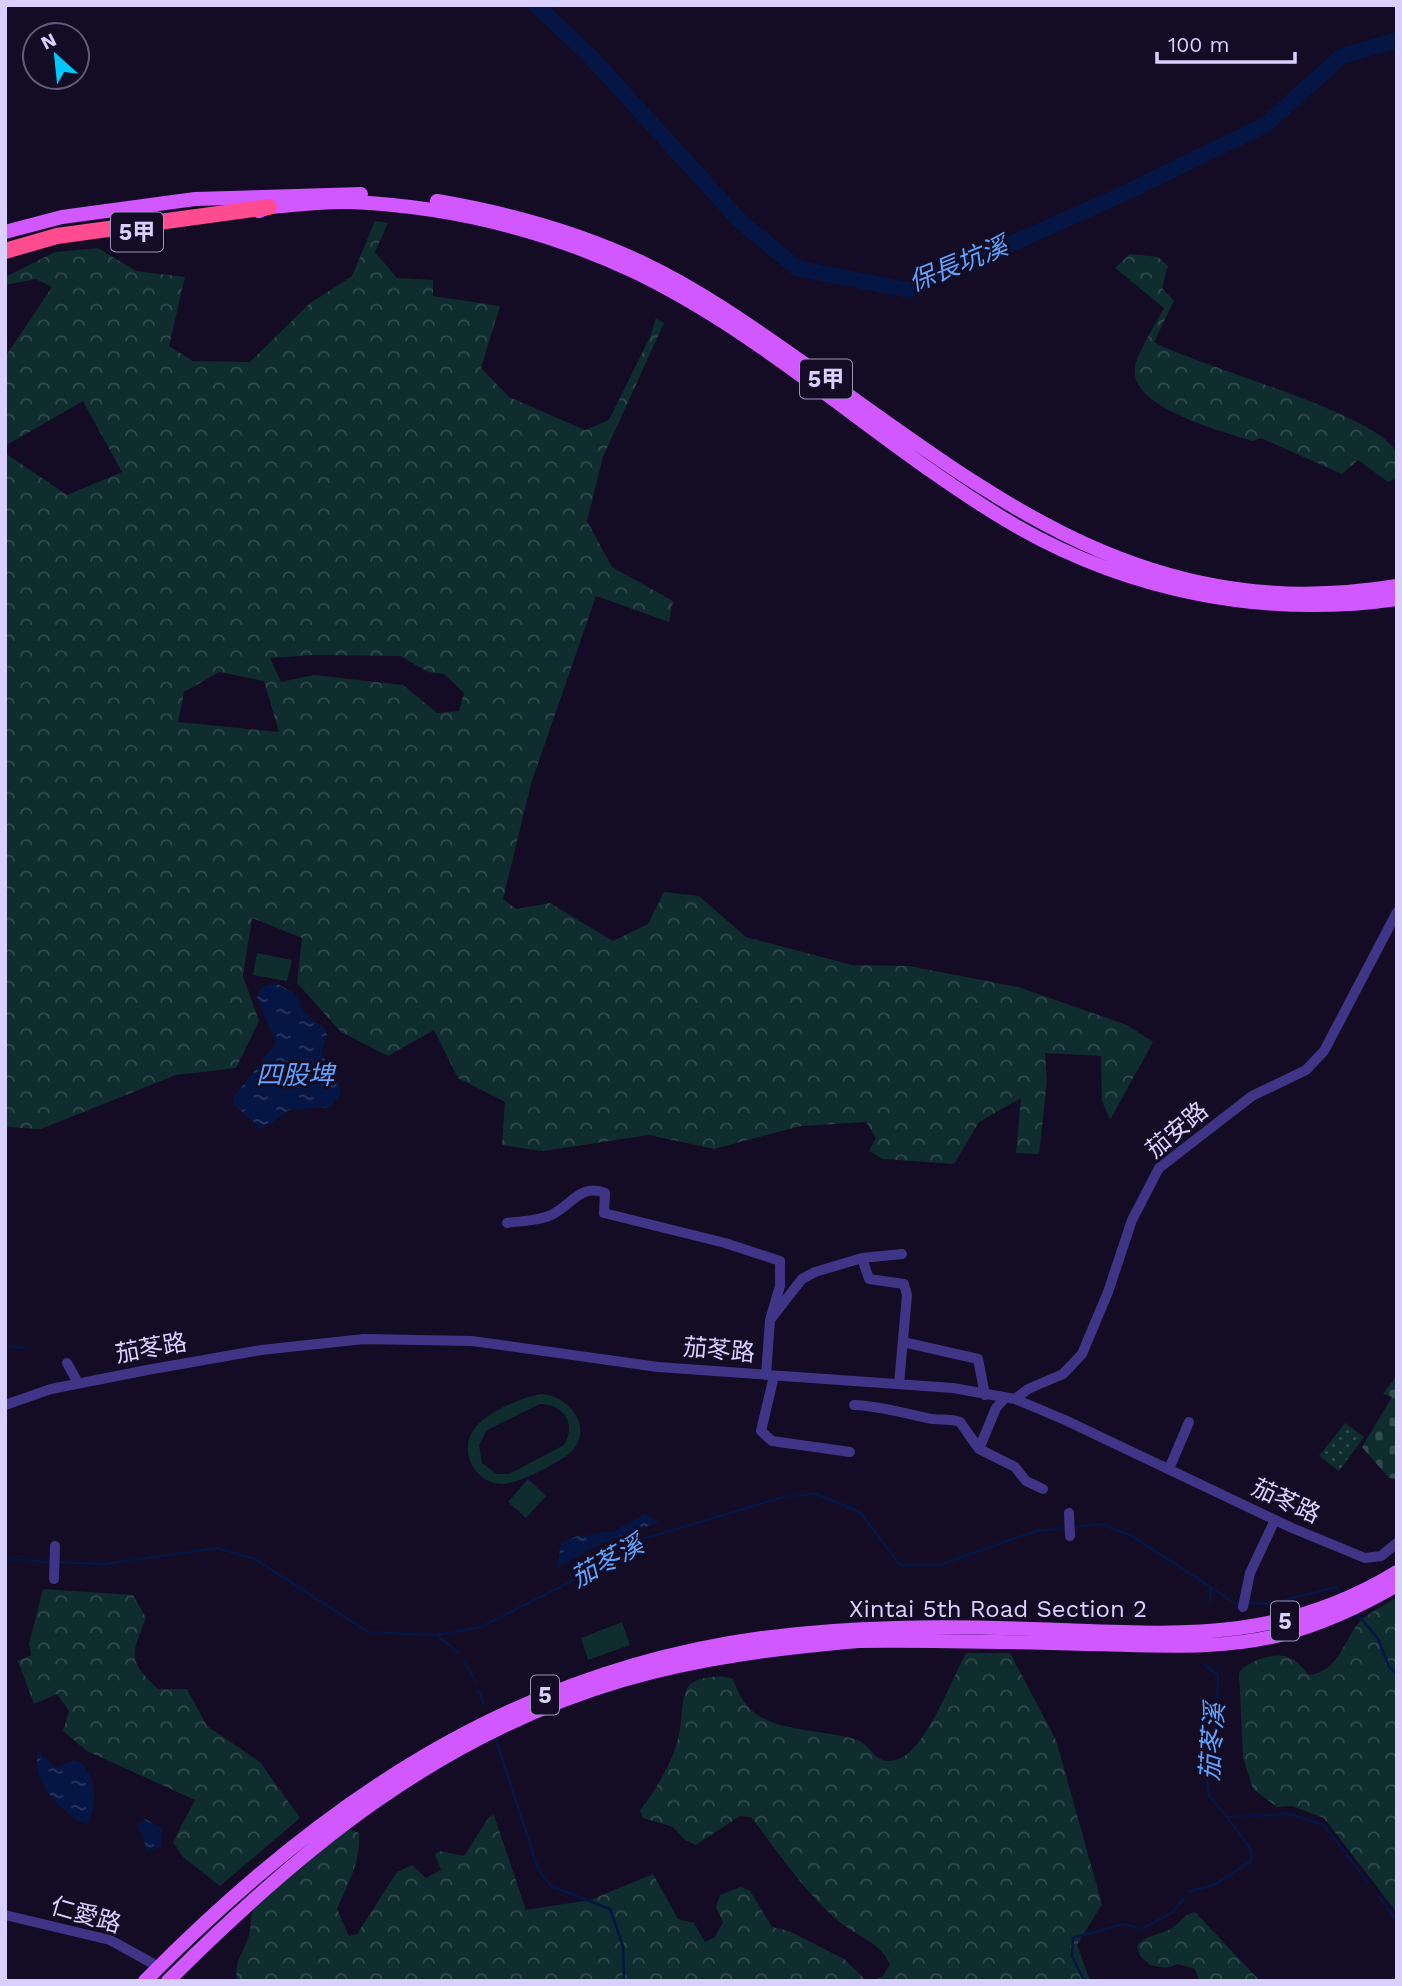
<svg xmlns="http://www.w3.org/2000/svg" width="1402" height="1986" font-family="'Work Sans','Noto Sans TC',sans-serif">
<defs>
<pattern id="forest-crowns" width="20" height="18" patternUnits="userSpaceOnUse" patternTransform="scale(1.75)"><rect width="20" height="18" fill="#0f2c2f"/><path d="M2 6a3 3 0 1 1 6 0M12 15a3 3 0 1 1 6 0" fill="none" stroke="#314a4e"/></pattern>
<pattern id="cemetery-stones" width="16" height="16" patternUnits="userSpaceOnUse" patternTransform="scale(1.75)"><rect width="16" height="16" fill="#0f2c2f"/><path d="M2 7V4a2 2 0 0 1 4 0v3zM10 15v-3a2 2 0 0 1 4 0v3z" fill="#314a4e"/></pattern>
<pattern id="park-dots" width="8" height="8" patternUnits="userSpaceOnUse" patternTransform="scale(1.75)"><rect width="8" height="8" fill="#0f2c2f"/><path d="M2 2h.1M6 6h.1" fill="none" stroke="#314a4e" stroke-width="1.8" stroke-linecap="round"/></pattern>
<pattern id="water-ripples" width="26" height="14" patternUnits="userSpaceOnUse" patternTransform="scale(1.75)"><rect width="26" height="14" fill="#061644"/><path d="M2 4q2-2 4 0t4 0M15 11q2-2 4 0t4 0" fill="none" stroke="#2a3760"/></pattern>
</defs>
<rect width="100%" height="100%" fill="#130c24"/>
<path fill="url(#forest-crowns)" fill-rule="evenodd" d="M375,221L388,223L375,252L397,278L433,280V296L500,306L481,368L509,397L585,430L609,420L650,337L656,318L664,323L603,457L587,521L612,567L673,601L669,622L596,596L531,784L503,899L516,909L550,903L613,941L648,924L664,892L699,896L746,937L852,965L909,966L1018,987L1127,1025L1153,1042L1110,1120L1102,1101L1101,1056L1045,1053L1047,1081L1039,1154L1016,1153L1021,1098L979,1122L954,1164L883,1159L869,1151L876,1138L866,1122L801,1126L714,1149L649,1135L543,1151L502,1145L505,1102L458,1078L434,1030L388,1056L341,1032L297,983L302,938L252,918L243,976L259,1021L236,1068L176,1075L41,1129L5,1127V453L67,495L122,472L83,401L5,446V357L52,287L36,279L5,285V277L55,252L98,248L136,271L185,277L169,346L193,361L250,362L309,304L352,276ZM311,655L400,656L428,672L444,674L464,693L459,711L437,713L403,685L314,675L281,682L270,658ZM219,672L264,681L279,732L178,722L184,692Z
M1130,254L1158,257L1168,266L1162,288L1174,301L1154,342C1199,367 1378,413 1396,452C1399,459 1397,471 1397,478L1388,482L1358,460L1342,474L1261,438L1253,441C1225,432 1128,408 1135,367C1138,351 1156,324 1164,308L1115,268Z
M43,1589L133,1595L146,1618C131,1656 127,1660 158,1689H187L207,1726L260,1762L300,1818L220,1886L183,1857L173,1842L195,1800L87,1751L63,1731L69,1711L57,1694L34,1704L18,1661L31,1655L29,1644Z
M1397,1597V1913L1324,1818L1292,1806L1277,1807L1253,1789L1243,1757L1239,1672C1250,1660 1277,1650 1292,1659C1298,1662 1304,1670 1309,1675C1336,1672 1343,1645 1356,1626C1365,1614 1385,1605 1397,1597Z
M966,1653H1010L1056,1740L1102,1904L1077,1945L1090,1981H872L883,1976L890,1964C882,1943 854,1935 837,1920C803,1890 779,1853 751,1817L740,1816L696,1845L685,1840L673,1827L643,1818L640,1811C656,1789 673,1762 679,1735C682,1722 681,1698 688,1687C695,1676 723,1674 733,1679C738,1693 744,1705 756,1714C779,1731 827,1731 855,1739C874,1745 873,1769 901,1758C927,1746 952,1679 966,1653Z
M494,1815L526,1910L590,1900L653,1874L678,1919L694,1923L705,1942L715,1937L723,1922L716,1907L720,1895L741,1887L750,1891L772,1927L789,1931L844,1959L867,1981H237C234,1958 244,1954 249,1935C252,1927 249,1918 254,1909C269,1885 325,1847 350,1829L359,1833C361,1861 348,1884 337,1909L349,1936L357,1934L397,1872L412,1865L426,1878L441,1870L435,1854L440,1851L464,1856L489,1817Z
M1195,1912L1260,1981H1199L1195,1969L1178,1964L1166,1968L1150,1965L1140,1956L1137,1946C1146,1934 1160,1936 1172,1928C1181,1922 1183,1915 1195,1912Z"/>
<path fill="url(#cemetery-stones)" d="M1397,1375V1479L1389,1478L1362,1447L1392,1397L1383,1394Z"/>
<path fill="url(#park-dots)" d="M1345,1423L1364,1437L1339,1471L1319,1456Z"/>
<path fill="#0f2c2f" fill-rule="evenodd" d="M257,953L292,960L287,981L253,975Z
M542,1394C569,1396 594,1427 572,1451C563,1461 524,1480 510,1483C481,1490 458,1457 472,1432C483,1413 522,1397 542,1394ZM540,1404C563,1404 577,1423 564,1445L509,1474H497L482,1463L479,1445L487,1430Z
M528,1479L546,1496L526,1518L508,1502Z
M622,1622L630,1645L588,1660L581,1638Z"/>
<path fill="url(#water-ripples)" d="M276,983L294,993L305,1013L324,1028L327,1035L321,1054L335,1073L341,1094L330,1107L289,1110L269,1125L259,1128L233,1103V1098L276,1043L257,997L263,986Z
M645,1514L659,1522L600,1544L557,1568L561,1543L577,1536L615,1531Z
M38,1752L56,1768L74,1760C96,1766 99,1808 87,1825C61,1813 31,1781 38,1752Z
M145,1819L162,1828L161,1847L146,1851L143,1835L136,1826Z"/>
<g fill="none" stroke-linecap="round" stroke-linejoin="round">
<path stroke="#061644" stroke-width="2.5" d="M5,1346L24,1348
M1073,1527L1102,1524L1132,1536L1235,1603H1240
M5,1559L51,1562
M57,1562L104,1564L217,1548L255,1559L368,1632L436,1635L481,1627L568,1583L633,1542L787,1496L817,1494L860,1512L900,1565H939L1036,1531L1067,1528
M1210,1602L1211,1587
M1247,1603L1270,1604L1336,1587L1343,1595
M1355,1611L1378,1639L1389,1667L1397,1674
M436,1635L458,1652
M464,1660L476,1683
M1204,1664L1218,1675L1217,1708L1206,1773L1209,1796L1227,1817L1290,1814L1324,1825L1368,1883
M479,1691L483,1703
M494,1734L538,1869L551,1886L610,1909L623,1946L624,1981
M1189,1891L1214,1885L1251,1861L1252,1851L1227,1817
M1378,1895L1397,1921
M1084,1981L1072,1956L1073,1938L1123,1924L1142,1929L1173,1912L1184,1898"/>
<path stroke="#061644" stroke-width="16" d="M536,5L590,56L740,221L797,268L908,290L1125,193L1265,125L1342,56L1397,40"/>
<path stroke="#403486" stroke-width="10" d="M507,1223C520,1221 539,1221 551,1215C571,1206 580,1183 605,1193L604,1213L725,1243L780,1261V1286L770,1320
M862,1258L869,1279L904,1284L907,1295L899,1384
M903,1342L978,1359L985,1395
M67,1363L78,1383
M766,1375L770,1320L802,1279L815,1272L862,1258L902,1254
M774,1376L761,1431L772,1441L850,1452
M1005,1398L996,1408L979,1449L1015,1467L1026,1481L1043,1489
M1015,1399L1028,1389L1063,1374L1082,1354L1108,1292L1132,1220L1159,1168L1252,1096L1306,1070L1324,1051L1397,912
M5,1405L51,1389L147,1370L261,1350L364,1339L472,1341L658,1367L953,1388L1015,1399L1065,1420L1292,1528L1365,1558L1381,1556L1397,1543
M854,1405C881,1406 902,1413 927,1418C938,1421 948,1418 960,1422L979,1449
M1169,1469L1189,1422
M1069,1513L1070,1536
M54,1579L55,1546
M1243,1607L1250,1573L1275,1520
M5,1915L110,1940L152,1963"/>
<path stroke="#d157ff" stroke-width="14" d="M437,201C508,213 580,233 645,264C704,292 759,332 812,369C1000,503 1150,626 1397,586
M259,211L269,207C296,205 323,201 349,202C448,206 546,230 635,272C774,339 884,449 1016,526C1131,592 1265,618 1397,599
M5,232L62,217L195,199L361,194
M1031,1629C1167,1633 1275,1647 1397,1572
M858,1641C934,1640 1011,1642 1087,1644C1152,1645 1220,1651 1284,1634C1324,1623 1361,1606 1397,1585"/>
<path stroke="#ff4b8f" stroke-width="16" d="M5,251L57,236L269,207"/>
<path stroke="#d157ff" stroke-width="14" d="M145,1981C319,1804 511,1672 762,1638C851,1626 941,1626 1031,1629
M168,1981C301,1848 439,1734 623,1680C699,1658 778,1648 858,1641"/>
</g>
<g text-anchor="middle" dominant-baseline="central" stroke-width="6" stroke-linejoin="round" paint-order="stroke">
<g fill="#130c24" stroke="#9e95bd" stroke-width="2">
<rect x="111" y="212.5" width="52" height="39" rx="5"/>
<rect x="800" y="359.5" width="52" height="39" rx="5"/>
<rect x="1271" y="1601.5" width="28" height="39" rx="5"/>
<rect x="531" y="1675.5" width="28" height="39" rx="5"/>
</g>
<g font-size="23" font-weight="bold" fill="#dad0ff">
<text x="137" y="232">5甲</text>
<text x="826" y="379">5甲</text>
<text x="1285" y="1621">5</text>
<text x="545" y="1695">5</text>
</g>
<g font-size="24" fill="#dad0ff" stroke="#130c24">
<text transform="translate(1177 1130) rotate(-40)">茄安路</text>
<text transform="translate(151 1348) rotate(-10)">茄苳路</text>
<text transform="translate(719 1350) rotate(5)">茄苳路</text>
<text transform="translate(1286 1501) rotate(25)">茄苳路</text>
<text x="998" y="1609">Xintai 5th Road Section 2</text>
<text transform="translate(86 1915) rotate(16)">仁愛路</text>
</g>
<g font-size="26" font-style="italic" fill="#5ea4ff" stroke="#130c24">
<text transform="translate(958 264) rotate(-22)">保長坑溪</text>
<text x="295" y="1075">四股埤</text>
<text transform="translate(607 1561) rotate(-29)">茄苳溪</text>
<text transform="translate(1212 1742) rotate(-86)">茄苳溪</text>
</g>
</g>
<rect width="1402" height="1986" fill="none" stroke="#dad0ff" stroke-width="14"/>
<g transform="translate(56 56) rotate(333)"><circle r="33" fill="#130c24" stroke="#635a7c" stroke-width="2"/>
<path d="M0-5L12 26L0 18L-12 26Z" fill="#00c8fb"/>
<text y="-10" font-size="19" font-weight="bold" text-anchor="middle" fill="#dad0ff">N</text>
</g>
<path d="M1157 52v10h138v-10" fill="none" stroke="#dad0ff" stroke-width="3.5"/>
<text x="1168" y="52" font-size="21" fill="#dad0ff" stroke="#130c24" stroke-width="5" paint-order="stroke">100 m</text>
</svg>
